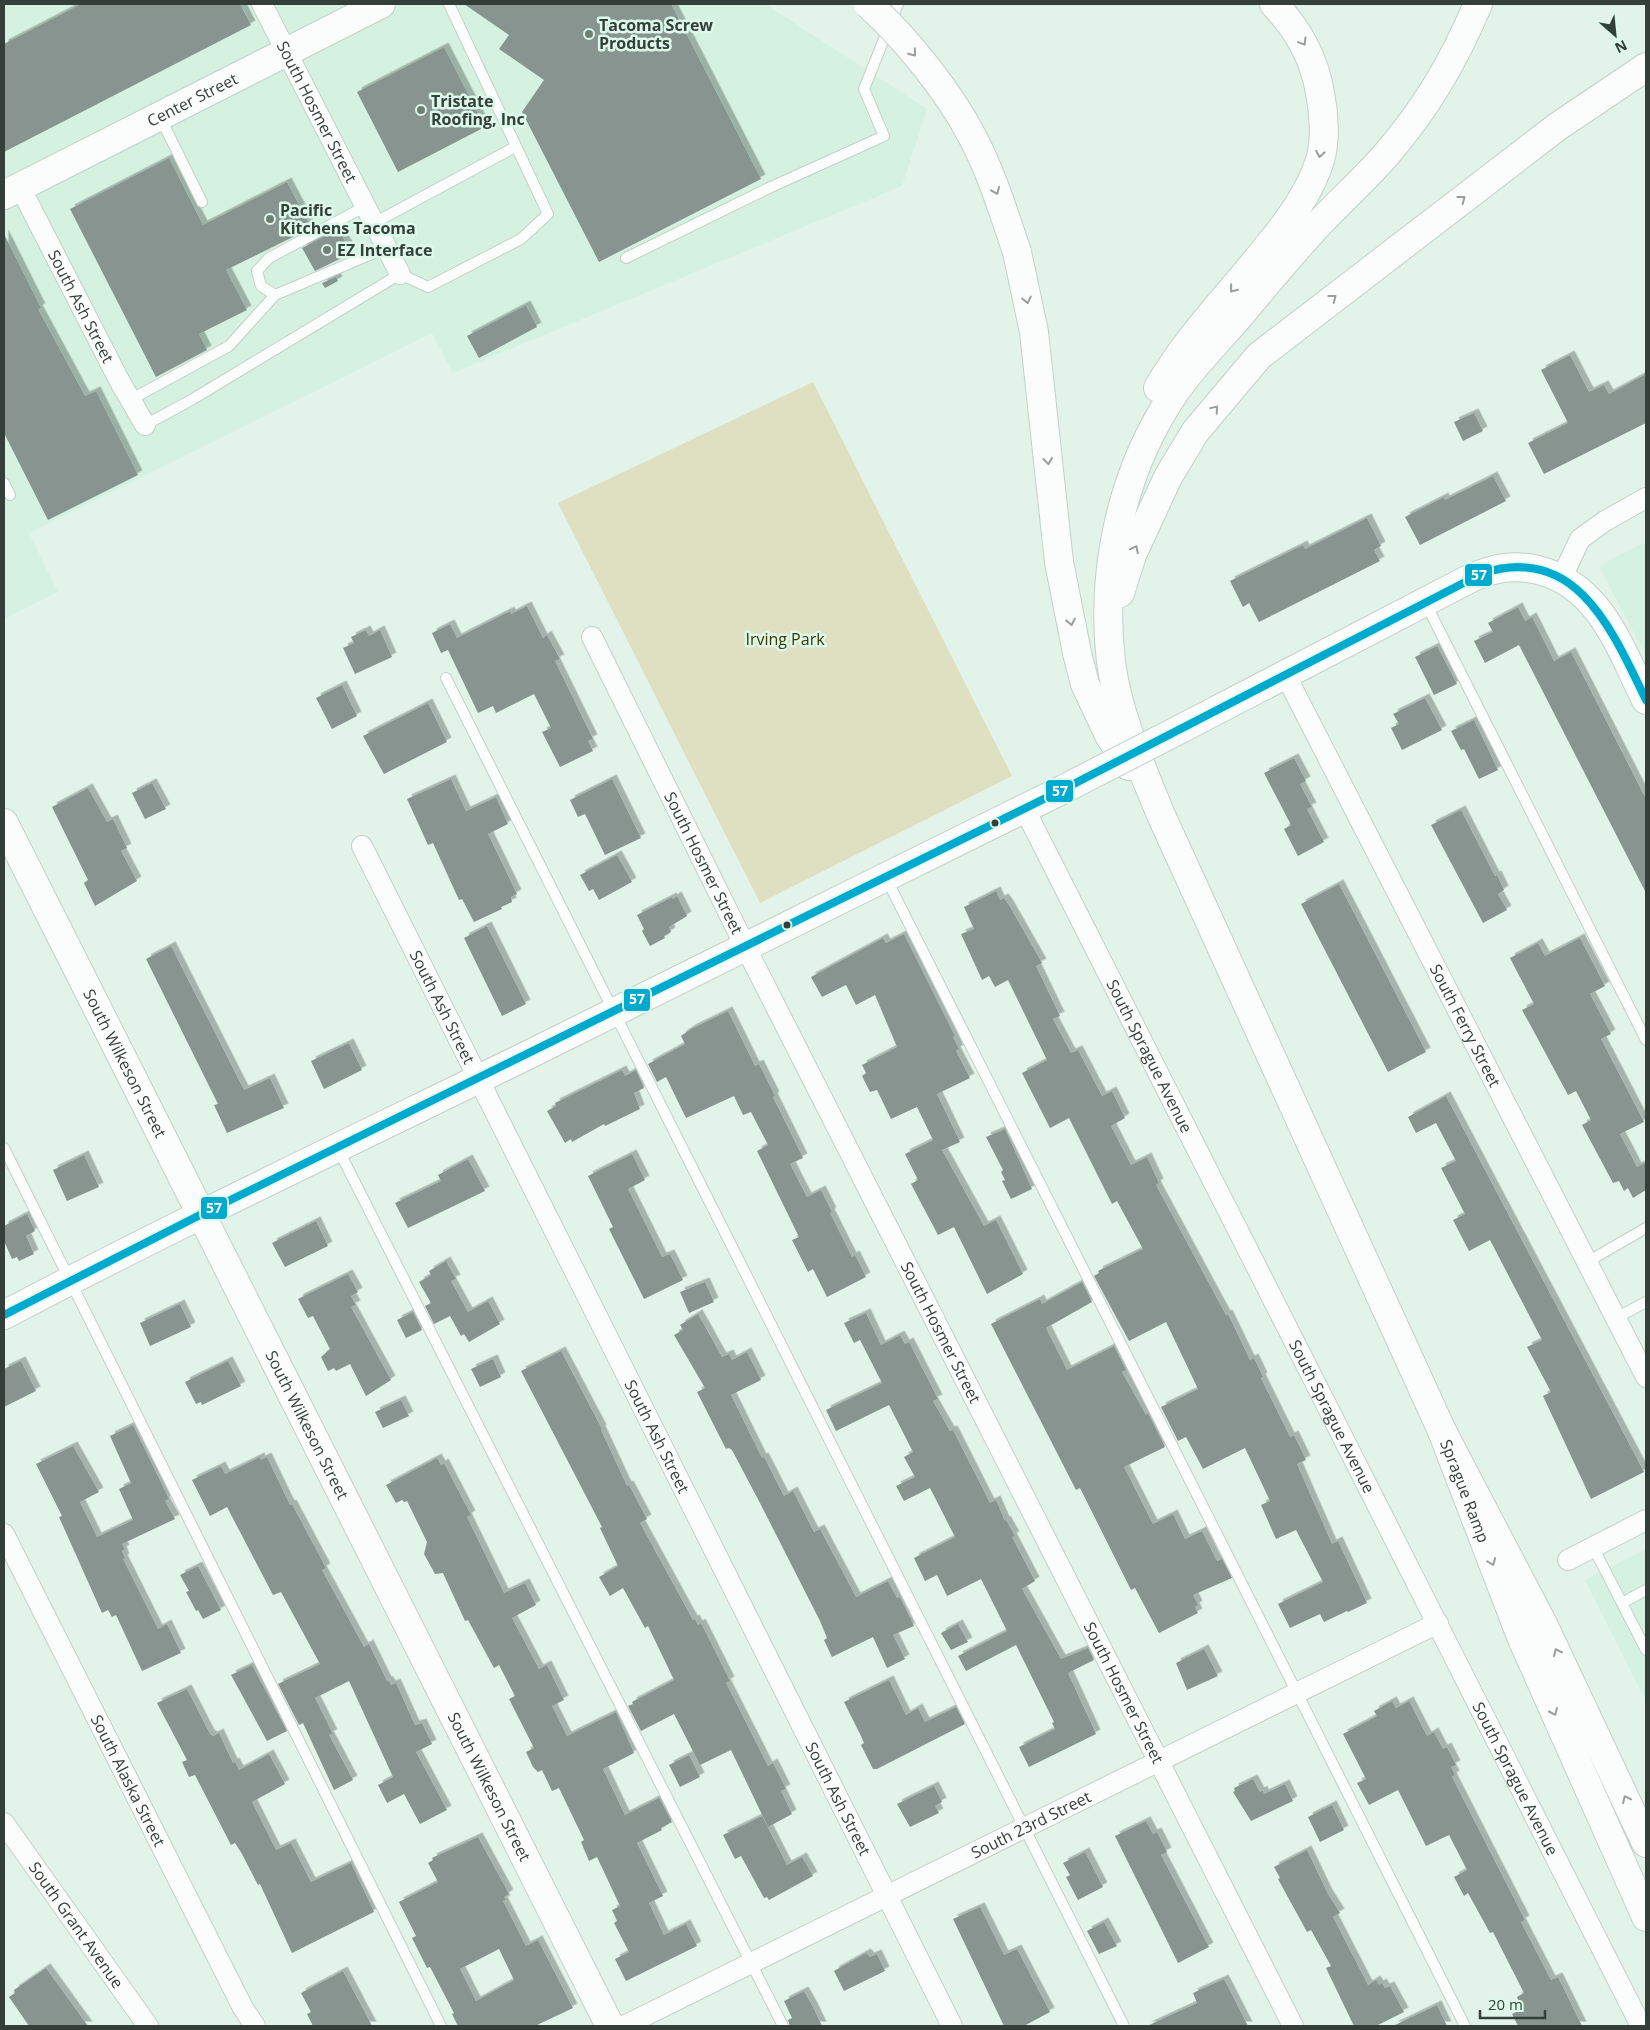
<svg xmlns="http://www.w3.org/2000/svg" width="1650" height="2030" font-family="'Open Sans',sans-serif">
<defs>
<filter id="shadow"><feDropShadow dx="4.5" dy="-4.5" stdDeviation="0" flood-color="#0004"/></filter>
</defs>
<rect width="100%" height="100%" fill="#e2f3ea"/>
<path fill="#d5f1e2" d="M4,4H765L927,109L902,186L453,373L432,333L29,533L58,592L4,619Z
M1646,542V656L1599,566Z
M1646,1549V1701L1585,1580Z"/>
<path fill="#dfe0c1" d="M813,382L1012,776L760,903L558,503Z"/>
<path fill="#879490" fill-rule="evenodd" filter="url(#shadow)" d="M81,4H240L251,25L4,152V44Z
M464,4H671L761,179L599,262L522,112L544,80L499,49L509,35Z
M444,47L485,127L398,172L357,92Z
M169,158L203,225L287,182L311,228L226,270L247,310L199,334L207,350L156,377L70,209Z
M338,229L352,253L315,271L302,248Z
M4,234L41,308L38,309L85,396L96,391L138,475L48,520L4,433Z
M336,277L338,281L325,288L322,283Z
M526,305L537,327L479,358L467,336Z
M1570,355L1589,392L1604,385L1609,394L1646,374V423L1544,474L1528,443L1568,423L1541,370Z
M1474,413L1483,431L1463,441L1454,422Z
M1493,476L1506,501L1420,545L1405,517L1444,497L1445,500Z
M1367,518L1381,546L1374,550L1380,561L1259,622L1249,603L1243,607L1230,581L1303,545L1305,549Z
M527,606L543,638L547,635L560,659L555,661L593,739L588,741L593,751L560,767L542,732L551,728L534,694L496,713L493,706L478,713L448,650L441,653L432,633L450,624L457,638L510,611L511,614Z
M1518,607L1525,621L1532,617L1554,661L1571,652L1646,799V893L1519,645L1485,663L1474,641L1493,632L1488,623Z
M366,630L369,636L380,630L392,657L355,674L343,648L354,643L351,637Z
M1437,646L1457,684L1434,695L1415,657Z
M342,685L357,716L332,729L316,698Z
M1425,698L1442,730L1402,750L1391,728L1399,724L1393,714Z
M428,703L447,742L384,774L363,736Z
M1474,720L1498,770L1479,779L1464,749L1461,750L1451,731Z
M1294,758L1306,781L1300,784L1312,807L1307,809L1324,842L1298,856L1284,829L1291,825L1264,773Z
M451,779L466,811L496,797L508,824L488,834L517,894L511,897L512,902L501,907L502,909L474,922L462,899L459,900L433,843L428,845L407,799Z
M612,779L641,838L605,855L585,814L578,817L570,800Z
M152,783L166,809L145,819L132,793Z
M88,788L107,822L113,819L127,848L121,851L137,881L95,906L84,883L88,880L52,807Z
M1461,810L1495,876L1497,875L1504,890L1498,894L1507,910L1483,923L1431,825Z
M617,855L632,882L599,900L593,889L589,891L580,875Z
M1339,884L1426,1052L1388,1072L1301,904Z
M996,891L1000,900L1004,898L1009,905L1042,963L1036,966L1060,1016L1053,1019L1071,1053L1078,1050L1102,1096L1112,1091L1125,1118L1111,1126L1131,1165L1147,1157L1159,1183L1156,1185L1226,1315L1228,1314L1250,1360L1254,1358L1263,1377L1261,1378L1290,1437L1294,1435L1306,1460L1297,1464L1332,1544L1338,1541L1367,1603L1348,1612L1347,1611L1324,1622L1320,1614L1290,1628L1278,1604L1323,1582L1296,1530L1276,1539L1261,1505L1270,1501L1245,1448L1203,1469L1186,1437L1178,1441L1161,1407L1198,1389L1166,1322L1129,1341L1094,1276L1099,1273L1098,1271L1143,1249L1117,1201L1112,1204L1069,1118L1050,1128L1022,1073L1047,1060L1008,980L995,987L989,976L982,980L961,934L974,929L964,907Z
M677,896L687,916L669,927L671,932L664,936L665,938L650,946L642,931L644,929L637,915L672,897L673,899Z
M487,926L526,1004L502,1016L464,938Z
M904,934L955,1036L953,1037L959,1049L956,1051L970,1078L937,1094L960,1142L942,1150L984,1226L996,1220L1023,1274L987,1294L954,1227L938,1235L911,1184L918,1180L905,1154L933,1140L917,1107L891,1119L877,1090L870,1092L862,1076L866,1073L862,1065L897,1047L875,995L856,1005L846,985L822,997L811,977L883,938L886,943Z
M1580,938L1605,986L1590,994L1611,1034L1601,1039L1644,1122L1620,1134L1637,1167L1646,1162V1190L1633,1198L1628,1188L1624,1191L1619,1181L1613,1183L1582,1125L1591,1120L1576,1091L1568,1095L1532,1028L1522,1010L1534,1004L1510,958L1538,943L1545,956Z
M171,946L244,1090L270,1078L284,1108L227,1133L214,1105L218,1104L146,959Z
M728,1011L755,1066L759,1064L775,1096L773,1097L803,1158L790,1164L807,1197L821,1190L832,1212L830,1213L852,1257L855,1255L866,1277L827,1297L813,1269L808,1272L792,1240L799,1237L757,1151L768,1145L751,1112L743,1115L734,1096L686,1118L666,1077L657,1082L648,1064L685,1044L681,1036L691,1029Z
M349,1043L362,1070L324,1089L311,1061Z
M622,1070L625,1076L636,1070L644,1088L634,1093L640,1109L605,1126L604,1124L572,1142L571,1139L565,1143L547,1111L556,1106L555,1103Z
M1446,1096L1644,1472L1591,1499L1543,1396L1551,1392L1527,1347L1542,1340L1490,1240L1469,1251L1453,1220L1465,1214L1441,1168L1456,1161L1436,1123L1416,1133L1408,1117Z
M1005,1129L1032,1189L1011,1199L1002,1181L1005,1180L1001,1172L1003,1170L986,1137Z
M632,1154L645,1180L628,1189L662,1257L670,1254L683,1280L644,1299L609,1229L613,1227L588,1176Z
M84,1155L99,1187L67,1201L53,1170Z
M468,1159L485,1191L408,1228L395,1203L441,1181L438,1175Z
M27,1214L35,1231L26,1236L34,1254L19,1261L17,1257L12,1259L4,1241V1226Z
M316,1221L328,1246L285,1267L272,1243Z
M446,1261L456,1279L451,1281L468,1312L488,1301L500,1324L469,1342L464,1334L461,1336L450,1316L434,1324L425,1306L431,1303L419,1282L431,1275L429,1271Z
M348,1274L358,1292L351,1296L356,1305L351,1307L391,1380L366,1396L350,1364L336,1371L334,1368L328,1371L321,1357L330,1349L313,1316L308,1318L298,1299Z
M705,1282L714,1302L689,1313L680,1292Z
M1082,1282L1092,1302L1046,1328L1067,1370L1114,1346L1126,1370L1122,1372L1146,1415L1148,1413L1165,1447L1124,1467L1153,1524L1173,1514L1185,1539L1202,1531L1217,1561L1222,1559L1232,1578L1193,1595L1198,1605L1195,1607L1198,1613L1159,1633L1135,1588L1131,1590L1080,1488L1076,1490L991,1324L1040,1299L1042,1304Z
M180,1304L191,1327L150,1346L140,1323Z
M413,1312L422,1330L406,1338L397,1320Z
M866,1313L881,1345L900,1335L905,1344L909,1342L938,1399L933,1401L950,1431L953,1430L990,1503L996,1500L1005,1521L1006,1520L1015,1536L1012,1537L1035,1581L1022,1589L1061,1659L1088,1648L1094,1660L1068,1673L1096,1734L1029,1767L1019,1747L1055,1729L1052,1723L1054,1722L1016,1645L966,1671L958,1656L1007,1631L981,1579L947,1596L937,1575L925,1581L914,1558L955,1537L930,1488L904,1501L896,1486L915,1477L904,1457L913,1452L889,1405L836,1431L826,1410L882,1383L860,1340L854,1343L844,1323Z
M698,1314L722,1357L729,1354L732,1360L747,1352L761,1380L731,1395L762,1458L764,1457L784,1496L793,1491L814,1532L820,1529L856,1597L888,1581L897,1598L900,1597L914,1626L893,1635L905,1659L887,1668L873,1637L832,1657L824,1640L827,1638L820,1621L761,1505L732,1450L729,1448L726,1449L697,1392L705,1388L674,1335L683,1330L680,1325Z
M561,1351L602,1429L601,1430L627,1486L629,1485L647,1519L640,1523L693,1620L695,1619L698,1625L701,1623L730,1681L726,1683L768,1766L773,1763L786,1789L781,1791L792,1814L768,1827L731,1750L700,1765L674,1714L641,1731L628,1706L633,1704L632,1702L674,1680L648,1626L645,1628L623,1588L610,1596L599,1577L618,1566L600,1528L602,1527L521,1371Z
M493,1359L501,1377L480,1387L471,1369Z
M21,1361L36,1391L4,1407V1369Z
M228,1361L241,1386L202,1405L201,1402L196,1404L185,1382Z
M401,1400L409,1416L383,1428L375,1412Z
M133,1425L169,1499L165,1501L175,1519L122,1544L125,1549L122,1551L125,1558L123,1559L158,1629L167,1624L181,1653L142,1671L116,1615L112,1617L108,1610L102,1613L59,1517L62,1516L36,1464L73,1446L99,1492L80,1502L97,1537L133,1520L119,1489L131,1483L110,1436Z
M260,1457L261,1460L267,1457L290,1505L292,1504L326,1568L322,1570L364,1647L369,1644L387,1681H389L391,1685L396,1683L415,1725L422,1723L432,1744L416,1752L447,1810L420,1824L404,1794L387,1803L378,1785L393,1777L349,1681L315,1698L333,1734L329,1735L353,1780L334,1790L303,1723L299,1725L278,1684L320,1664L281,1592L273,1595L227,1507L210,1516L192,1480L221,1466L225,1474Z
M437,1458L441,1465L444,1463L471,1515L467,1517L504,1593L525,1583L536,1605L512,1618L539,1669L547,1665L564,1700L552,1706L567,1736L616,1712L634,1753L603,1769L625,1815L659,1798L672,1822L661,1828L662,1830L637,1843L663,1896L649,1903L664,1935L686,1924L697,1946L626,1981L615,1959L629,1952L614,1923L617,1921L612,1910L620,1906L597,1857L589,1861L581,1842L584,1840L559,1788L552,1791L542,1770L538,1772L533,1767L526,1752L534,1748L509,1699L515,1696L499,1665L494,1668L468,1620L465,1621L443,1573L435,1574L424,1554L427,1542L407,1501L404,1502L402,1500L396,1503L386,1485Z
M198,1566L221,1610L203,1619L198,1610L196,1611L186,1592L189,1591L180,1575Z
M958,1624L968,1642L951,1650L941,1633Z
M1204,1649L1218,1676L1187,1690L1176,1663Z
M252,1665L287,1731L267,1741L231,1675Z
M889,1680L906,1715L918,1708L925,1722L956,1707L965,1724L877,1769H873L861,1745L864,1743L861,1736L844,1702Z
M187,1689L210,1734L213,1736L219,1733L233,1763L235,1762L239,1770L269,1754L285,1784L252,1802L276,1850L291,1843L311,1882L351,1863L374,1912L292,1953L260,1884L258,1885L242,1854L235,1843L231,1845L195,1775L189,1777L182,1762L187,1760L157,1703Z
M1392,1701L1396,1708L1409,1701L1427,1736L1434,1732L1443,1749L1447,1747L1456,1765L1451,1767L1455,1775L1452,1777L1525,1920L1521,1922L1551,1980L1558,1977L1582,2026H1518L1512,2014L1522,2009L1517,1997L1524,1993L1493,1932L1490,1933L1468,1893L1464,1896L1454,1877L1467,1870L1449,1835L1426,1846L1398,1790L1369,1805L1357,1783L1366,1779L1343,1734L1377,1716L1374,1711Z
M689,1755L700,1777L680,1787L669,1765Z
M1253,1779L1260,1792L1263,1790L1264,1794L1285,1784L1293,1801L1251,1821L1233,1792L1235,1791L1234,1788Z
M934,1786L942,1802L935,1806L939,1813L910,1827L897,1804Z
M1332,1805L1344,1830L1320,1842L1308,1817Z
M762,1816L787,1865L802,1857L813,1876L769,1900L767,1897L764,1898L741,1856L735,1859L723,1835Z
M1146,1821L1153,1834L1157,1832L1167,1852L1161,1855L1209,1947L1178,1963L1115,1836Z
M478,1837L509,1894L504,1897L506,1900L503,1901L526,1946L538,1940L573,2008L535,2026H458L452,2014L454,2013L430,1967L427,1968L412,1938L416,1936L399,1902L438,1882L428,1863L433,1860L432,1858ZM499,1949L514,1980L476,2001L460,1969Z
M1307,1850L1328,1894L1340,1913L1333,1917L1368,1985L1376,1980L1379,1985L1382,1983L1385,1988L1390,1986L1404,2012L1376,2026H1354L1326,1968L1331,1966L1311,1930L1307,1932L1278,1879L1280,1878L1274,1867Z
M1085,1852L1103,1887L1078,1900L1066,1877L1070,1875L1063,1863Z
M980,1907L1004,1955L1017,1949L1050,2012L1024,2026H1004L953,1919Z
M1104,1922L1117,1946L1099,1954L1087,1931Z
M866,1953L870,1957L877,1954L885,1971L844,1991L834,1971Z
M46,1968L88,2026H29L9,1997L15,1993L14,1990Z
M343,1971L372,2026H313L307,2014L311,2012L301,1993Z
M1224,1979L1248,2026H1147L1197,2003L1193,1993Z
M804,1991L813,2007L822,2026H790L788,2020L792,2018L784,2001Z
M1437,2005L1447,2026H1393Z"/>
<g fill="none" stroke-linecap="round" stroke-linejoin="round">
<defs>
<path id="lane" d="M160,117L202,202
M366,206L269,258L257,271L261,286L275,295L388,247
M374,223L515,147
M626,258L771,187L884,136L864,89L898,4
M130,400L229,346L275,295
M145,425L193,399L400,274L428,287L521,239L548,214L449,4
M4,483L10,495
M1426,604L1646,1040
M446,678L1124,2026
M886,878L1465,2026
M4,1148L441,2026
M338,1149L783,2026
M1587,1262L1646,1228
M1616,1318L1646,1302
M1593,1547L1646,1650
M1622,1603L1646,1590"/>
<g id="street">
<path id="s1" d="M262,4L400,274"/>
<path id="s2" d="M20,187L119,380L145,425"/>
<path d="M1562,577L1580,539L1605,521L1646,498"/>
<path id="s3" d="M592,637L746,948L1293,2026"/>
<path id="s4" d="M1285,674L1646,1377"/>
<path id="s5" d="M1024,808L1641,2026"/>
<path id="s6" d="M362,846L952,2026"/>
<path id="s7" d="M4,1534L243,2008L255,2026"/>
<path d="M1568,1560L1646,1520"/>
<path id="s8" d="M4,1823L148,2026"/>
<path id="s9" d="M624,2026L1438,1623"/>
</g>
<g id="secondary">
<path id="s10" d="M4,195L381,4"/>
<path d="M1194,722L1471,578C1494,568 1513,564 1538,570C1600,585 1620,648 1646,700"/>
<path id="s11" d="M4,823L610,2026"/>
<path d="M4,1315C177,1224 354,1140 530,1054C708,966 884,877 1062,790"/>
</g>
<g id="highway">
<path d="M1017,252L1034,332L1059,562L1077,653L1085,684L1109,735L1129,766"/>
<path d="M1158,388C1188,336 1232,292 1269,245C1290,219 1310,192 1320,160C1326,140 1324,113 1320,93C1314,57 1298,30 1274,4"/>
<path d="M1120,593L1132,555L1168,477L1195,432L1259,356L1557,127L1646,67"/>
<path d="M1442,1431L1161,815C1141,766 1118,715 1111,662C1100,569 1122,470 1175,392C1194,364 1220,339 1242,313C1266,284 1290,255 1316,227C1338,203 1363,181 1385,156C1426,109 1454,61 1478,4"/>
<path id="s12" d="M1646,1843L1543,1624L1442,1431L1522,1639L1646,1917"/>
</g>
</defs>
<use href="#lane" stroke="#c3d0c9" stroke-width="12"/>
<use href="#street" stroke="#c3d0c9" stroke-width="22"/>
<use href="#secondary" stroke="#c3d0c9" stroke-width="30"/>
<use href="#highway" stroke="#c3d0c9" stroke-width="30"/>
<use href="#lane" stroke="#fbfdfc" stroke-width="10"/>
<use href="#street" stroke="#fbfdfc" stroke-width="20"/>
<use href="#secondary" stroke="#fbfdfc" stroke-width="28"/>
<use href="#highway" stroke="#fbfdfc" stroke-width="28"/>
<defs>
<path id="secondary-bridge" d="M1062,790L1194,722"/>
<path id="highway-bridge" d="M868,4C906,38 950,93 973,138C992,174 1004,214 1017,252"/>
</defs>
<use href="#secondary-bridge" stroke="#c3d0c9" stroke-width="30" stroke-linecap="butt"/>
<use href="#highway-bridge" stroke="#c3d0c9" stroke-width="30" stroke-linecap="butt"/>
<use href="#secondary-bridge" stroke="#fbfdfc" stroke-width="28"/>
<use href="#highway-bridge" stroke="#fbfdfc" stroke-width="28"/>
<defs>
<path id="bus-1" d="M4,1315L200,1215L1062,790L1483,573C1577,543 1613,632 1646,700"/>
</defs>
<use href="#bus-1" stroke="#dcf9ea" stroke-width="11"/>
<use href="#bus-1" stroke="#00a9ce" stroke-width="8"/>
</g>
<defs><path id="oneway-chevron" d="M-2-3.5L2.5 0L-2 3.5" fill="none" stroke-width="1.6" stroke-linecap="round" stroke-linejoin="round" transform="scale(1.25)"/></defs>
<g stroke="#989e9a">
<use href="#oneway-chevron" transform="translate(1303 42) rotate(59)"/>
<use href="#oneway-chevron" transform="translate(913 53) rotate(51)"/>
<use href="#oneway-chevron" transform="translate(1320 154) rotate(100)"/>
<use href="#oneway-chevron" transform="translate(996 191) rotate(67)"/>
<use href="#oneway-chevron" transform="translate(1462 199) rotate(-37)"/>
<use href="#oneway-chevron" transform="translate(1233 289) rotate(129)"/>
<use href="#oneway-chevron" transform="translate(1333 298) rotate(-38)"/>
<use href="#oneway-chevron" transform="translate(1027 300) rotate(78)"/>
<use href="#oneway-chevron" transform="translate(1215 409) rotate(-50)"/>
<use href="#oneway-chevron" transform="translate(1048 461) rotate(84)"/>
<use href="#oneway-chevron" transform="translate(1135 549) rotate(-64)"/>
<use href="#oneway-chevron" transform="translate(1071 622) rotate(79)"/>
<use href="#oneway-chevron" transform="translate(1492 1562) rotate(69)"/>
<use href="#oneway-chevron" transform="translate(1557 1652) rotate(-115)"/>
<use href="#oneway-chevron" transform="translate(1554 1712) rotate(66)"/>
<use href="#oneway-chevron" transform="translate(1626 1799) rotate(-115)"/>
</g>
<g fill="#717e77" stroke="#dcf9ea" stroke-width="2">
<circle cx="589" cy="34" r="5"/>
<circle cx="421" cy="110" r="5"/>
<circle cx="270" cy="219" r="5"/>
<circle cx="327" cy="250" r="5"/>
</g>
<g fill="#343f39" stroke="#dcf9ea" stroke-width="2">
<circle cx="995" cy="823" r="4.5"/>
<circle cx="787" cy="925" r="4.5"/>
</g>
<g text-anchor="middle" dominant-baseline="central" stroke-width="5" stroke-linejoin="round" paint-order="stroke">
<g font-size="16" font-weight="bold" fill="#343f39" stroke="#dcf9ea" text-anchor="start">
<text x="599" y="25">Tacoma Screw<tspan x="599" dy="18">Products</tspan></text>
<text x="431" y="101">Tristate<tspan x="431" dy="18">Roofing, Inc</tspan></text>
<text x="280" y="210">Pacific<tspan x="280" dy="18">Kitchens Tacoma</tspan></text>
<text x="337" y="250">EZ Interface</text>
</g>
<g font-size="16" fill="#343f39" stroke="#dcf9ea">
<text stroke="none"><textPath href="#s10" startOffset="211">Center Street</textPath></text>
<text stroke="none"><textPath href="#s1" startOffset="121">South Hosmer Street</textPath></text>
<text stroke="none"><textPath href="#s2" startOffset="134">South Ash Street</textPath></text>
<text stroke="none"><textPath href="#s3" startOffset="252">South Hosmer Street</textPath></text>
<text stroke="none"><textPath href="#s6" startOffset="180">South Ash Street</textPath></text>
<text stroke="none"><textPath href="#s4" startOffset="395">South Ferry Street</textPath></text>
<text stroke="none"><textPath href="#s5" startOffset="278">South Sprague Avenue</textPath></text>
<text stroke="none"><textPath href="#s11" startOffset="269">South Wilkeson Street</textPath></text>
<text stroke="none"><textPath href="#s3" startOffset="778">South Hosmer Street</textPath></text>
<text stroke="none"><textPath href="#s5" startOffset="682">South Sprague Avenue</textPath></text>
<text stroke="none"><textPath href="#s11" startOffset="674">South Wilkeson Street</textPath></text>
<text stroke="none"><textPath href="#s6" startOffset="660">South Ash Street</textPath></text>
<text stroke="none"><textPath href="#s12" startOffset="524">Sprague Ramp</textPath></text>
<text stroke="none"><textPath href="#s3" startOffset="1182">South Hosmer Street</textPath></text>
<text stroke="none"><textPath href="#s5" startOffset="1088">South Sprague Avenue</textPath></text>
<text stroke="none"><textPath href="#s7" startOffset="276">South Alaska Street</textPath></text>
<text stroke="none"><textPath href="#s11" startOffset="1079">South Wilkeson Street</textPath></text>
<text stroke="none"><textPath href="#s6" startOffset="1065">South Ash Street</textPath></text>
<text stroke="none"><textPath href="#s9" startOffset="454">South 23rd Street</textPath></text>
<text stroke="none"><textPath href="#s8" startOffset="125">South Grant Avenue</textPath></text>
</g>
<g font-size="16" fill="#3f3400" stroke="#dcf9ea">
<text x="785" y="639">Irving Park</text>
</g>
</g>
<g stroke="#dcf9ea" stroke-width="2">
<rect x="1464" y="563" width="29" height="24" rx="5" fill="#00a9ce"/>
<rect x="1045" y="779" width="29" height="24" rx="5" fill="#00a9ce"/>
<rect x="623" y="988" width="28" height="24" rx="5" fill="#00a9ce"/>
<rect x="200" y="1196" width="28" height="24" rx="5" fill="#00a9ce"/>
</g>
<g font-size="14" text-anchor="middle" font-weight="bold" fill="#fff">
<text x="1479" y="580">57</text>
<text x="1060" y="796">57</text>
<text x="637" y="1004">57</text>
<text x="214" y="1213">57</text>
</g>
<rect width="1650" height="2030" fill="none" stroke="#343f39" stroke-width="10"/>
<g transform="translate(1615 35) rotate(153)" stroke="#dcf9ea" stroke-width="4" paint-order="stroke">
<path d="M0-4L9 19L0 12L-9 19Z" fill="#343f39"/>
<text y="-8" font-size="14" font-weight="bold" text-anchor="middle" fill="#343f39">N</text>
</g>
<path d="M1480 2010v8h65v-8" fill="none" stroke="#343f39" stroke-width="2.5"/>
<text x="1488" y="2010" font-size="15" fill="#343f39" stroke="#dcf9ea" stroke-width="4" paint-order="stroke">20 m</text>
</svg>
